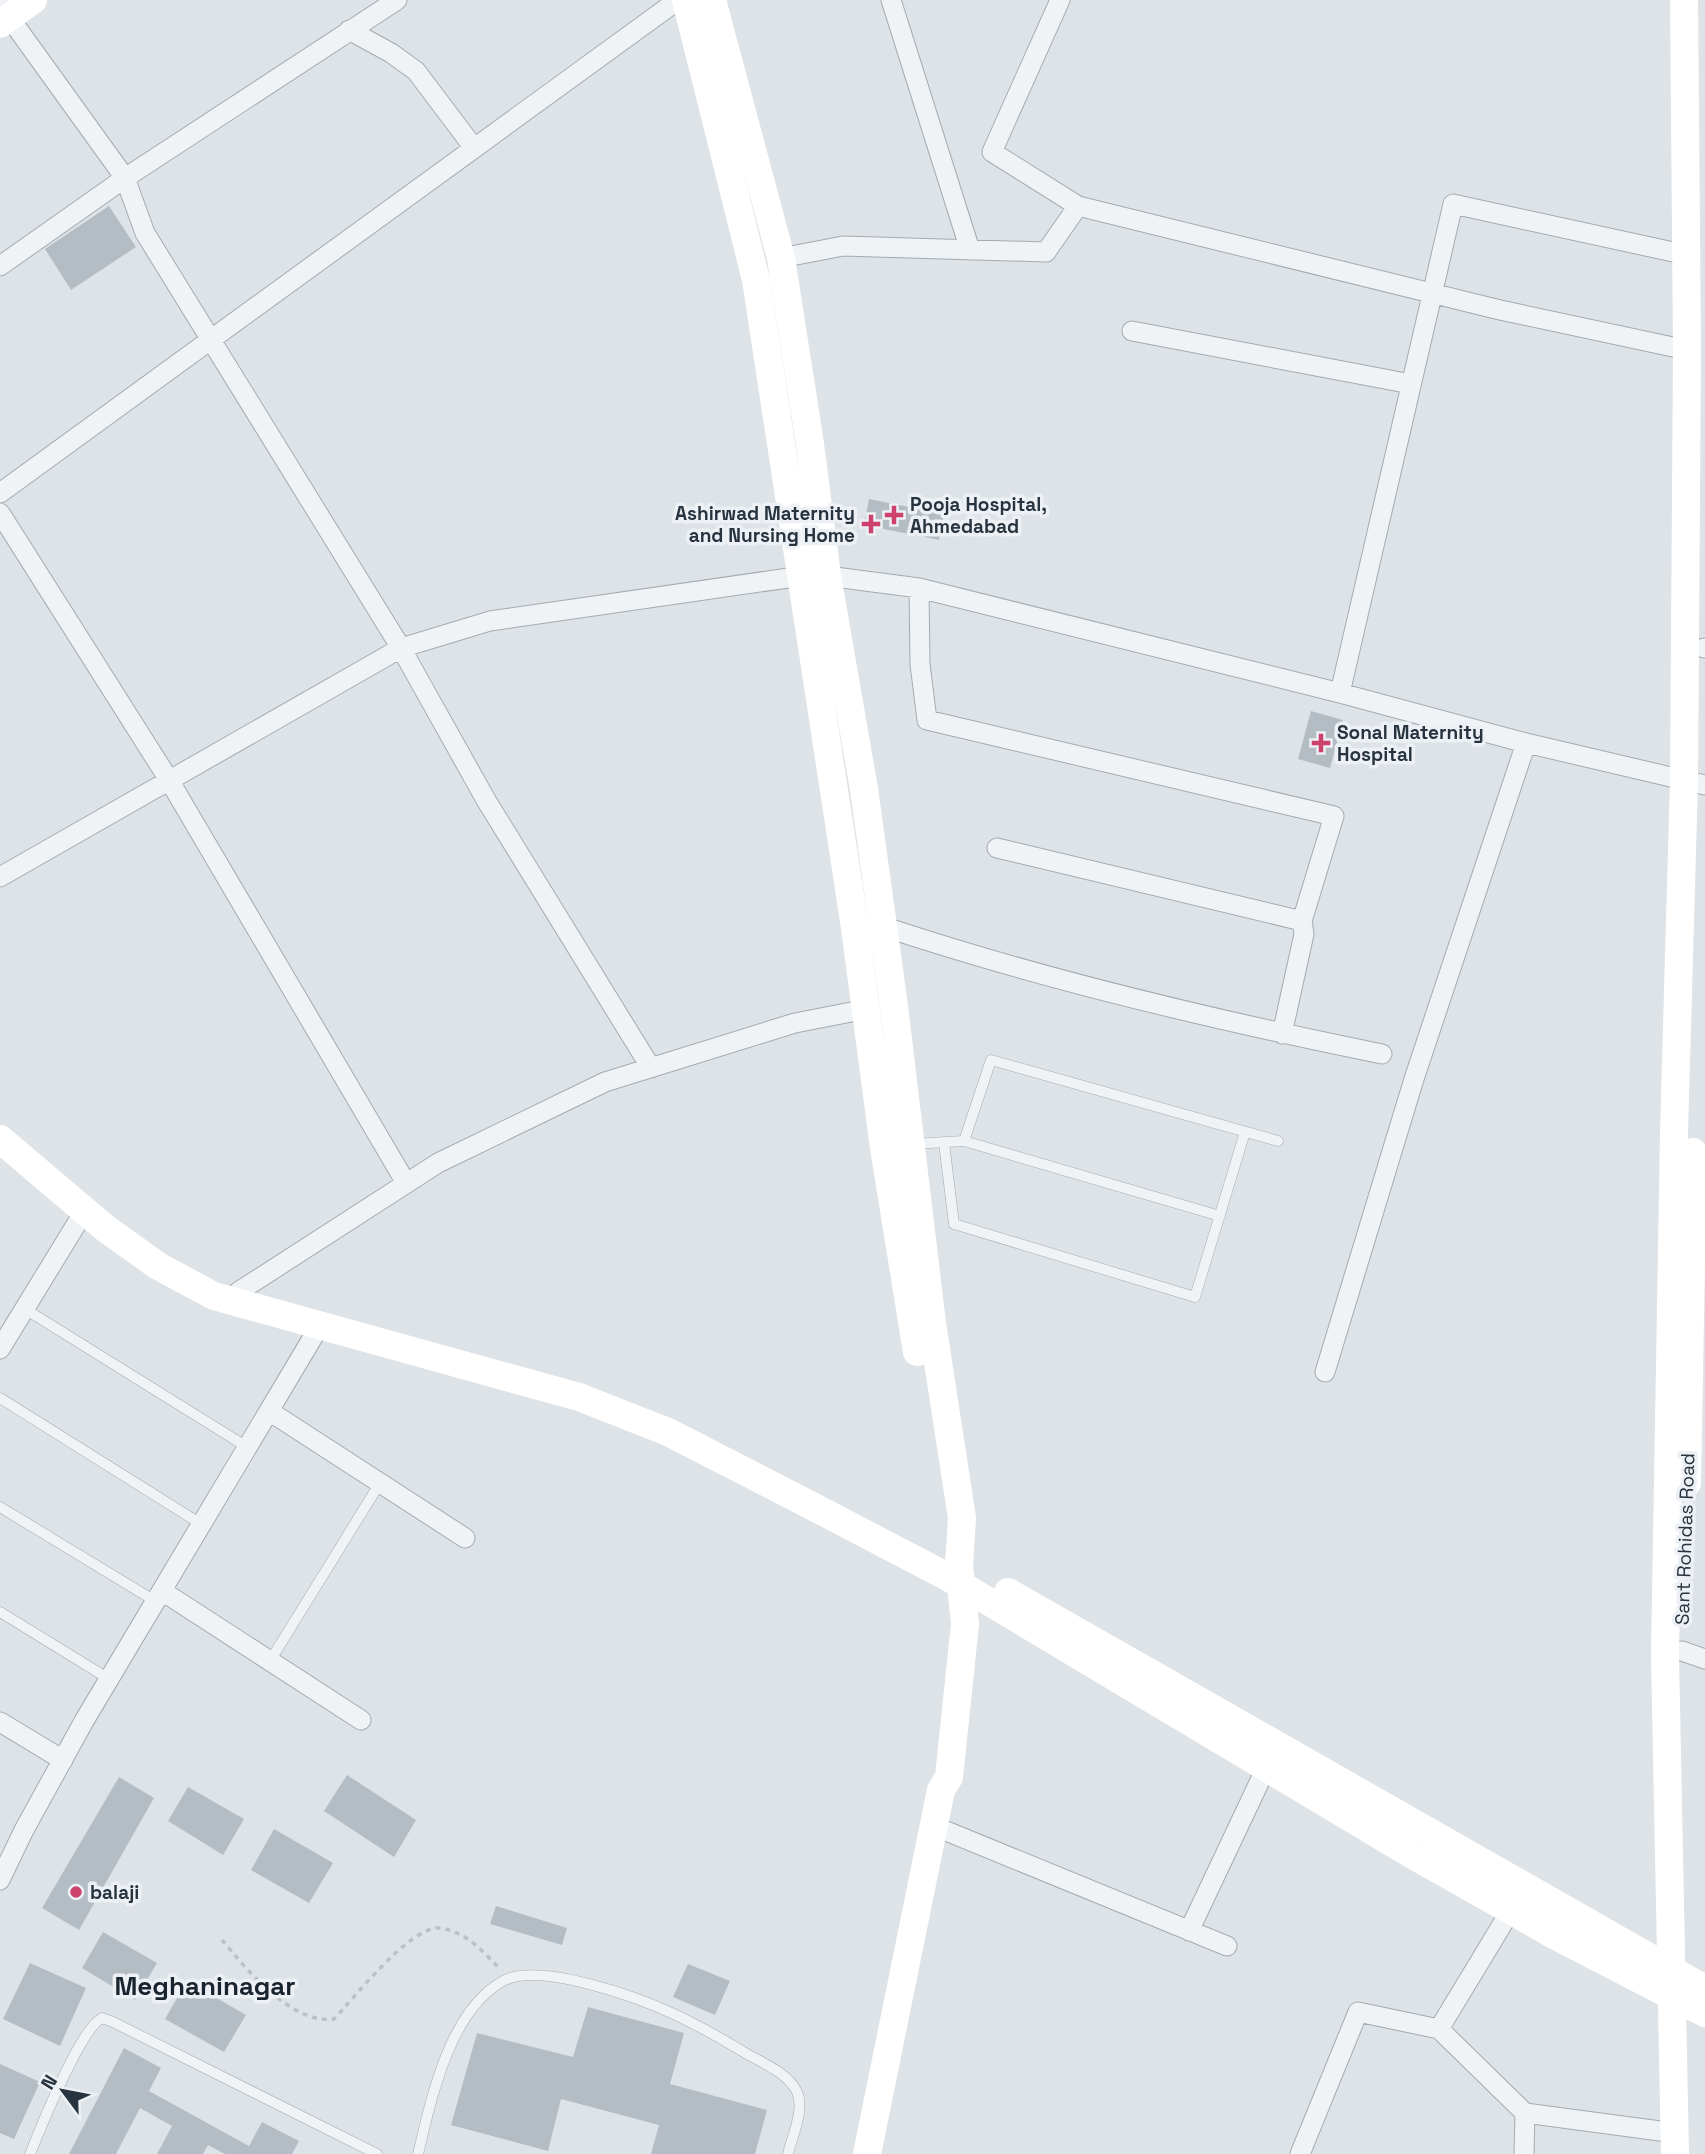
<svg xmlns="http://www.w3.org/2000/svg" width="1705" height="2154" font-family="'Space Grotesk',sans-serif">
<rect width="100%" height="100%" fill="#dee3e7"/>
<path fill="#b5bdc4" d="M109,206L136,247L71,290L45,249Z
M869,499L944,514L939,540L864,525Z
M1311,711L1343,720L1330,768L1298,759Z
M347,1775L416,1820L394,1857L324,1811Z
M119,1777L154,1798L79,1930L42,1908Z
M188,1787L244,1819L223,1855L168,1821Z
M274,1829L333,1863L309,1903L251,1870Z
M496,1906L567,1928L562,1945L490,1924Z
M103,1932L157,1963L135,2000L82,1968Z
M30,1963L86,1988L60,2046L3,2019Z
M688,1964L730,1981L715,2015L673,1997Z
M187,1981L246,2015L224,2052L165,2019Z
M588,2007L684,2033L670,2084L767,2110L755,2154H651L659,2125L561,2099L548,2151L451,2125L477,2033L573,2057Z
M124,2048L161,2068L149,2091L249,2146L262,2122L299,2141L292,2154H225L208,2145L203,2154H157L172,2126L140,2108L116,2154H69Z
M0,2064L40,2082L14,2139L0,2133Z"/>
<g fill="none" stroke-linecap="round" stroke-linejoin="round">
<defs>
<path id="lane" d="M964,1141L991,1060L1278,1141
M944,1143L954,1224L1195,1297L1245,1132
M913,1144L964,1141L1220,1216
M25,1309L247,1447
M0,1398L201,1524
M0,1507L155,1601
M0,1612L109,1679
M270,1661L380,1483
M30,2154C40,2129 81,2028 102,2018L113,2022L377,2154
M418,2154C431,2100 449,2011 503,1981C539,1961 640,1998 676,2015C701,2027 724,2040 747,2054C763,2063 789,2074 797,2092C805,2110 792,2136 788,2154"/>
<path id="street" d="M1,0L9,17L125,178L145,233L401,648L486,800L651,1068
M891,0L970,250
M1060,0L992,152L1078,206
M349,30L391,53L416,71L474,148
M781,258L843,246L1046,252L1078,206L1500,310L1687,350
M0,266L125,178L397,0
M1132,331L1411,384
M0,493L678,0
M0,513L169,780L406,1183
M919,588L920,664L927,720L1334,816L1302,921L1304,934L1282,1034
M1704,648H1705
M1340,693L1453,204L1687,255
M997,848L1302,921
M0,877L401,648L490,621L802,576H827L919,588L1340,693L1526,743L1705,785
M882,926C1044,980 1214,1020 1382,1054
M233,1302L238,1292L438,1163L605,1082L795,1023L877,1007
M0,1349L85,1210
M1325,1372L1414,1079L1526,743
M269,1411L465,1538
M162,1591L361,1720
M1682,1651L1705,1659
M0,1722L63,1760
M934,1826L1227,1946
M0,1880L24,1830L84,1721L319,1327
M1189,1931L1266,1768
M1439,2029L1525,2113L1675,2133
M1300,2154L1358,2012L1439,2029L1511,1910
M1524,2154L1525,2113"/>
</defs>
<use href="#lane" stroke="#a3abb1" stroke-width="11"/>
<use href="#street" stroke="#a3abb1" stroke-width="21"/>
<path stroke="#bcc1c6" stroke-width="3.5" stroke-dasharray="5 5" stroke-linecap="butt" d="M222,1940C246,1969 292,2025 334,2019C354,1998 411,1925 440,1928C464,1931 482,1950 498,1967"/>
<use href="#lane" stroke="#f0f3f6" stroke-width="10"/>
<use href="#street" stroke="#f0f3f6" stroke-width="19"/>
<path stroke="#fff" stroke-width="28" d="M686,0L756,280L855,928L884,1148L917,1352
M712,0L781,258L810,444L827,576L864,789L894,1006L932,1323L962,1518L959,1565L965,1624L949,1777L941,1790L867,2154
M0,24L33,0
M0,1139L105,1228L158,1266L214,1296L579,1397L668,1432L812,1506L946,1576L1411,1854L1556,1936L1705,2013
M1687,1483L1693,1152
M1008,1592L1705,1989
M1675,2154L1665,1655L1674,1133L1684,780L1687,350L1684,0"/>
</g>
<g fill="#cd426c" stroke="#edf1f5" stroke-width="2.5">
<path d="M890.5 504.5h7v7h7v7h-7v7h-7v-7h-7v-7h7z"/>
<path d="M867.5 513.5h7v7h7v7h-7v7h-7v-7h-7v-7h7z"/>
<path d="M1317.5 732.5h7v7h7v7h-7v7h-7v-7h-7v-7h7z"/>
<circle cx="76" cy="1892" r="7"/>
</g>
<g text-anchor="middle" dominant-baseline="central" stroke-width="7" stroke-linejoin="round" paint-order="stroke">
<g font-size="19" font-weight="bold" fill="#27333e" stroke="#edf1f5" text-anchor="start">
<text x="910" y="504">Pooja Hospital,<tspan x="910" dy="22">Ahmedabad</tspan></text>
<text x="855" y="513" text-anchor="end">Ashirwad Maternity<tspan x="855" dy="22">and Nursing Home</tspan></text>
<text x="1337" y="732">Sonal Maternity<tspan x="1337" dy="22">Hospital</tspan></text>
<text x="90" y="1892">balaji</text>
</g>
<g font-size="19" fill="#27333e" stroke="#edf1f5">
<text transform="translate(1685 1539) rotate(-88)">Sant Rohidas Road</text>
</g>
<g font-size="26" font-weight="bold" fill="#19242e" stroke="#edf1f5">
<text x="205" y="1986">Meghaninagar</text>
</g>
</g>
<g transform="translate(63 2091) rotate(302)" stroke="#edf1f5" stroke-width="5" paint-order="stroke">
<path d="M0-5L12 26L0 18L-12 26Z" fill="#27333e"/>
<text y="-10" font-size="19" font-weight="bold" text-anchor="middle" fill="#27333e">N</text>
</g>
</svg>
